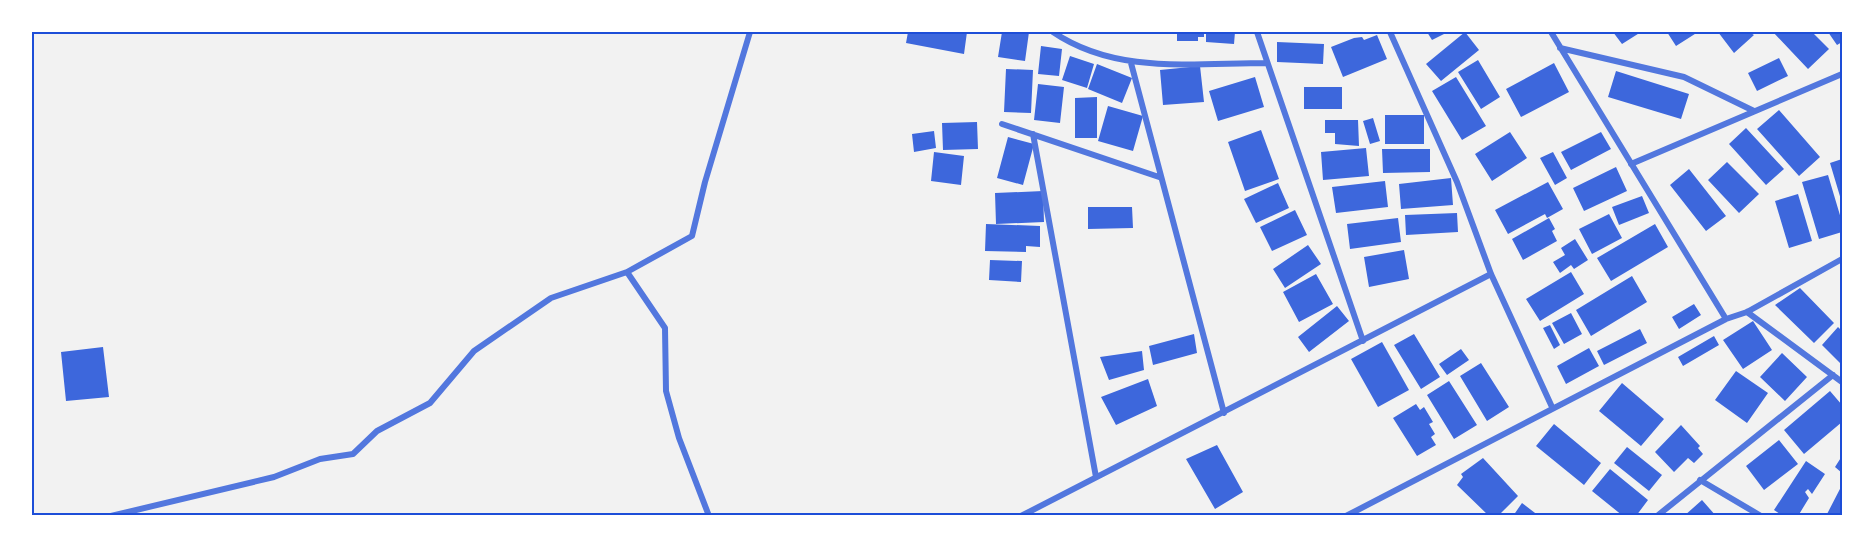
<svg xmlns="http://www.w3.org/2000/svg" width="1874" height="547" font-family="'Titillium Web',sans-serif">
<rect width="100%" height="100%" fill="#f2f2f2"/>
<path fill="#3d67dc" d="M908,32H967L964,54L906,43Z
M1002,32H1029L1025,61L998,57Z
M1177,32H1204V37H1198V41H1177Z
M1206,32H1235L1234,44L1206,42Z
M1427,32H1448L1432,40Z
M1465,32L1479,50L1441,81L1426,64Z
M1613,32H1641L1622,44Z
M1667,32H1698L1676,46Z
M1718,32H1749L1754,35L1734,53Z
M1773,32H1812L1829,49L1808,69Z
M1828,32H1842V42L1837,45Z
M1377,35L1387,59L1343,77L1331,47L1354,38L1362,37L1364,40Z
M1277,42L1324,44L1323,64L1277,62Z
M1041,46L1062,49L1059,76L1038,74Z
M1070,56L1094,64L1087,88L1062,80Z
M1779,58L1788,76L1757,91L1748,73Z
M1478,60L1500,97L1481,109L1458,72Z
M1554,63L1569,92L1521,117L1506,89Z
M1097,64L1132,78L1122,103L1088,89Z
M1200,66L1204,102L1163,105L1160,70Z
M1006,69L1033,70L1031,113L1004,112Z
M1616,71L1689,94L1681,119L1608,97Z
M1255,77L1264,107L1218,121L1209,91Z
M1456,77L1486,126L1462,140L1432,91Z
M1038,84L1064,87L1060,123L1034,120Z
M1304,87H1342V109H1304Z
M1097,97V138H1075V98Z
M1108,106L1143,116L1133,151L1098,141Z
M1779,110L1820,157L1799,176L1757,129Z
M1385,115H1424V144H1385Z
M1373,118L1380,141L1370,144L1363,121Z
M1325,120H1358L1359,146L1335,144V133H1325Z
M977,122L978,149L943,150L942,123Z
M1746,128L1784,169L1766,185L1729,144Z
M1261,130L1279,179L1245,191L1228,142Z
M934,131L936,148L914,152L912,134Z
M1510,132L1527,158L1492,181L1475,154Z
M1601,132L1611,149L1571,170L1561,152Z
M1008,137L1034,144L1023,185L997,178Z
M1366,148L1369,176L1323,180L1321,152Z
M1382,149H1430V172L1383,173Z
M934,152L964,156L961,185L931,181Z
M1553,152L1567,178L1555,185L1540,158Z
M1842,159V203L1830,163Z
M1727,162L1759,194L1739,213L1708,180Z
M1616,167L1627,191L1584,211L1573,188Z
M1689,169L1726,216L1706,231L1670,185Z
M1828,175L1842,222V232L1819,239L1802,182Z
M1451,178L1453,205L1401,209L1399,184Z
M1385,181L1388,207L1336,213L1332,187Z
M1548,182L1563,209L1547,218L1545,214L1508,234L1495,210Z
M1278,183L1289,208L1256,223L1244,199Z
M1043,191L1044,222L996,224L995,193Z
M1798,194L1812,241L1789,248L1775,201Z
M1642,196L1649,213L1619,225L1612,207Z
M1088,207H1132L1133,228L1088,229Z
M1295,210L1307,235L1272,251L1260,227Z
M1457,213L1458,232L1406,235L1405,215Z
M1609,214L1622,238L1592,254L1579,229Z
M1398,218L1401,242L1350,249L1347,224Z
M1549,218L1555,229L1552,231L1557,241L1523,260L1512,239Z
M986,224L1040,226V247L1026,246V252L985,251Z
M1655,224L1668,247L1611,281L1597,258Z
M1575,239L1588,260L1574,269L1571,265L1560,273L1553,262L1565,255L1561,248Z
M1308,245L1321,264L1285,288L1273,269Z
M1404,250L1409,279L1369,287L1364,257Z
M990,260L1022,261L1021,282L989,280Z
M1571,272L1584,294L1540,321L1526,299Z
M1316,274L1333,304L1299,322L1283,292Z
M1632,276L1647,302L1591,336L1576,310Z
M1800,288L1834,323L1814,343L1775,305Z
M1694,304L1701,315L1679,329L1672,317Z
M1337,306L1349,321L1309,352L1298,337Z
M1571,313L1582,334L1564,344L1552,323Z
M1753,321L1772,350L1743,369L1723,340Z
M1550,325L1560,345L1554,349L1543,328Z
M1838,327L1842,331V365L1822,345Z
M1640,329L1647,343L1604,365L1597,351Z
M1194,334L1197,353L1153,365L1149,346Z
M1414,334L1440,377L1421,389L1394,345Z
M1714,336L1719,345L1683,366L1678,357Z
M1382,342L1409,390L1378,407L1351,359Z
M103,347L109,397L66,401L61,352Z
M1589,348L1599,366L1566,384L1557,366Z
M1461,349L1469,360L1447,375L1439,364Z
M1142,351L1144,370L1109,380L1100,357Z
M1782,353L1807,377L1785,401L1760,377Z
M1481,363L1509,407L1487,421L1460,376Z
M1736,371L1768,393L1747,423L1715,400Z
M1148,379L1157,406L1116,425L1101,397Z
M1449,381L1477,425L1454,439L1427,395Z
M1622,383L1664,419L1641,446L1599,411Z
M1830,391L1842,405V422L1804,454L1784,430Z
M1416,404L1420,410L1424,407L1433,422L1429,424L1435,434L1431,437L1436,445L1417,456L1393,418Z
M1554,424L1601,463L1584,485L1536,446Z
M1681,425L1700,446L1698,448L1703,454L1694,463L1688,458L1674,472L1655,452Z
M1779,440L1798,464L1764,490L1746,466Z
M1217,445L1243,492L1215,509L1186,459Z
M1627,447L1662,475L1649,491L1614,463Z
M1842,456V473L1835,467Z
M1483,458L1518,496L1498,516H1489L1457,485L1463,477L1461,474Z
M1806,461L1825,474L1812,494L1808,489L1805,492L1809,498L1798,516H1783L1774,510Z
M1610,469L1648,500L1636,516H1623L1592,491Z
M1842,485V516H1826Z
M1702,500L1716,516H1684Z
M1522,503L1539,516H1513Z"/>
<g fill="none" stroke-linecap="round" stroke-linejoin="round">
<path stroke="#5277de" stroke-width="6" d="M1053,32C1116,75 1194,63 1267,63
M1257,32L1363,341
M1390,32L1457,182L1491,274L1552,407
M1551,32L1726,319
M1560,48L1684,77L1754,111
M1131,63L1224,413
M1002,124L1159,177
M1033,134L1096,477
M1631,164L1842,74
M627,272L692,236L705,182L750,32
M1747,312L1842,382
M1700,480L1761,516
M111,516L274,477L320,459L353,454L377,431L430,403L474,351L551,298L627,272L665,328L666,391L679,438L709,516
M1021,516L1491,274
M1346,516L1726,319L1747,312L1842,259
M1657,516L1833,375"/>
</g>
<rect width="1874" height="547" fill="none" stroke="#ffffff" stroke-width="66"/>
<rect x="33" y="33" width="1808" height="481" fill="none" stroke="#1d4ed8" stroke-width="2"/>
</svg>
